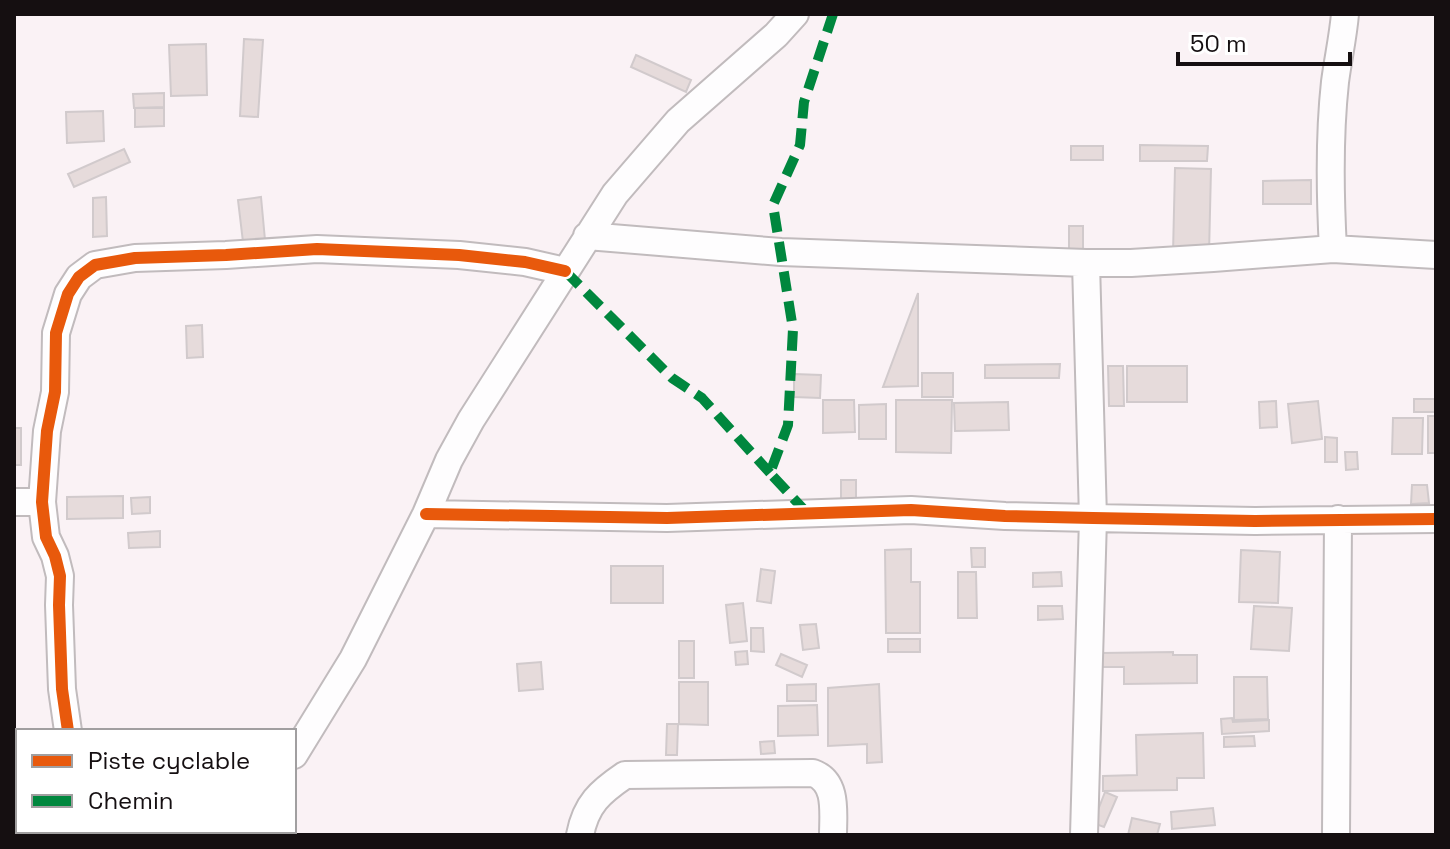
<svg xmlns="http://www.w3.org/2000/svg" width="1450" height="849" font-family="'Space Grotesk',sans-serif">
<rect width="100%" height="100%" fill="#faf2f5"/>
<path fill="#e6dbdb" stroke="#d1cacc" stroke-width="2" d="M244,39L263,40L258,117L240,116Z
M206,44L207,95L171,96L169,45Z
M636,55L691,80L686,92L631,67Z
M164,93V107L134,108L133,94Z
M135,108H164V126L135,127Z
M103,111L104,141L67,143L66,112Z
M1140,145L1208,146L1207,161H1140Z
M1071,146H1103V160H1071Z
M124,149L130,162L74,187L68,174Z
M1175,168L1211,169L1209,254L1173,253Z
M1311,180V204H1263V181Z
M106,197L107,236L93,237V198Z
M261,197L265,240L243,242L238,200Z
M1069,226H1083V250L1069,251Z
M918,293V386L883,387Z
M202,325L203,357L187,358L186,326Z
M1060,364L1059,378H985V365Z
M1108,366H1123L1124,406H1109Z
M1127,366H1187V402H1127Z
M922,373H953V397H922Z
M794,374L821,375L820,398L794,397Z
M1414,399H1436V412H1414Z
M823,400H854L855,432L823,433Z
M896,400H952L951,453L896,452Z
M1276,401L1277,427L1260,428L1259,402Z
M1318,401L1322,439L1292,443L1288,404Z
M1008,402L1009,430L955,431L954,403Z
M886,404V439H859V405Z
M1428,416H1436V453H1428Z
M1393,418H1423L1422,454H1392Z
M14,428H21V465H14Z
M1325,437L1337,438V462H1325Z
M1345,452H1357L1358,469L1346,470Z
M841,480H856V502H841Z
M1412,485H1427L1429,503L1411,504Z
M123,496V518L67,519V497Z
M150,497V513L132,514L131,498Z
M160,531V547L129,548L128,533Z
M971,548H985V567H972Z
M911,549V582H920V633H886L885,550Z
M1241,550L1280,552L1278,603L1239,602Z
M611,566H663V603H611Z
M761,569L775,571L771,603L757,601Z
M958,572H976L977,618H958Z
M1061,572L1062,586L1033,587V573Z
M743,603L747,641L730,643L726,605Z
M1038,606H1062L1063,619L1038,620Z
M1254,606L1292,608L1289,651L1251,649Z
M816,624L819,648L803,650L800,625Z
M751,628H763L764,652L751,651Z
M888,639H920V652H888Z
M679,641H694V678H679Z
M747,651L748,664L736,665L735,652Z
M1173,652V655H1197V683L1124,684V667H1102V653Z
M781,654L807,665L802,677L776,665Z
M541,662L543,689L519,691L517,664Z
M1234,677H1267L1268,719L1234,720Z
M679,682H708V725L679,724Z
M816,684V701H787V685Z
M879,684L882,762L867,763V744L828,746V688Z
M817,705L818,735L778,736V706Z
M1232,718L1233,722L1269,720V731L1222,734L1221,719Z
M667,724H678L677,755H666Z
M1203,733L1204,778H1177V790L1103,791V776L1137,775L1136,735Z
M1254,736L1255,746L1224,747V737Z
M774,741L775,753L761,754L760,742Z
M1105,792L1117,797L1104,827L1093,823Z
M1213,808L1215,825L1172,829L1171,812Z
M1132,818L1160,824L1157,835H1128Z"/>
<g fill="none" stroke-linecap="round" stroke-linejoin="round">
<defs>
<path id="minor" d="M587,236L781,252L1086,263H1131L1213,258L1333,249L1436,255
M1333,249C1330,194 1329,137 1335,82C1338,59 1343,37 1345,14
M14,502H42
M426,514L667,518L911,510L1005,516L1093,518L1255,521L1436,519
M68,731L62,689L59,605L60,576L55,556L46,537L42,502L47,431L55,392L56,333L68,294L79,277L95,265L135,258L226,255L317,249L459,255L525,262L565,271
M294,755L353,659L426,514L449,460L471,420L615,194L678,121L776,35L795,14
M58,835V831
M245,835L247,831
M580,835C586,804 600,792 625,775L813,773C838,782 833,813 833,835
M1084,835L1093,518L1086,263
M1336,835L1338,519"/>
</defs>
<use href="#minor" stroke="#c1bbbd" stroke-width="30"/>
<use href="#minor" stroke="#fefdfe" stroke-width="26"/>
<path stroke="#00873e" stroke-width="10" stroke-dasharray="20 10" stroke-linecap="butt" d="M565,271L672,378L702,398L770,473
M807,513L770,473L788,425L793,329L773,205L800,145L804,102L833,14"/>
<defs>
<path id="cycleway" d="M426,514L667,518L911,510L1005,516L1093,518L1255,521L1436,519
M68,731L62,689L59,605L60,576L55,556L46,537L42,502L47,431L55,392L56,333L68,294L79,277L95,265L135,258L226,255L317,249L459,255L525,262L565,271"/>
</defs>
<use href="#cycleway" stroke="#fff" stroke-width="17"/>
<use href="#cycleway" stroke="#e8590c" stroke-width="12"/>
</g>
<rect width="1450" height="849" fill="none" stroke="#150f11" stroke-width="32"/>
<rect x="16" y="729" width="280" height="104" fill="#ffffff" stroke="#a19fa0" stroke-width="2"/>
<rect x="32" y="755" width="40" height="12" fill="#e8590c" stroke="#a19fa0" stroke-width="2"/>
<text x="88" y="769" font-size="24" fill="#150f11">Piste cyclable</text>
<rect x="32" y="795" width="40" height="12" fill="#00873e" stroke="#a19fa0" stroke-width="2"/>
<text x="88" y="809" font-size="24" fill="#150f11">Chemin</text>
<path d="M1178 52v12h172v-12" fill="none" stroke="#150f11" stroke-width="4"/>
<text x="1190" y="52" font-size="24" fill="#150f11" stroke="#ffffff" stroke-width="6" paint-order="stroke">50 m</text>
</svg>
